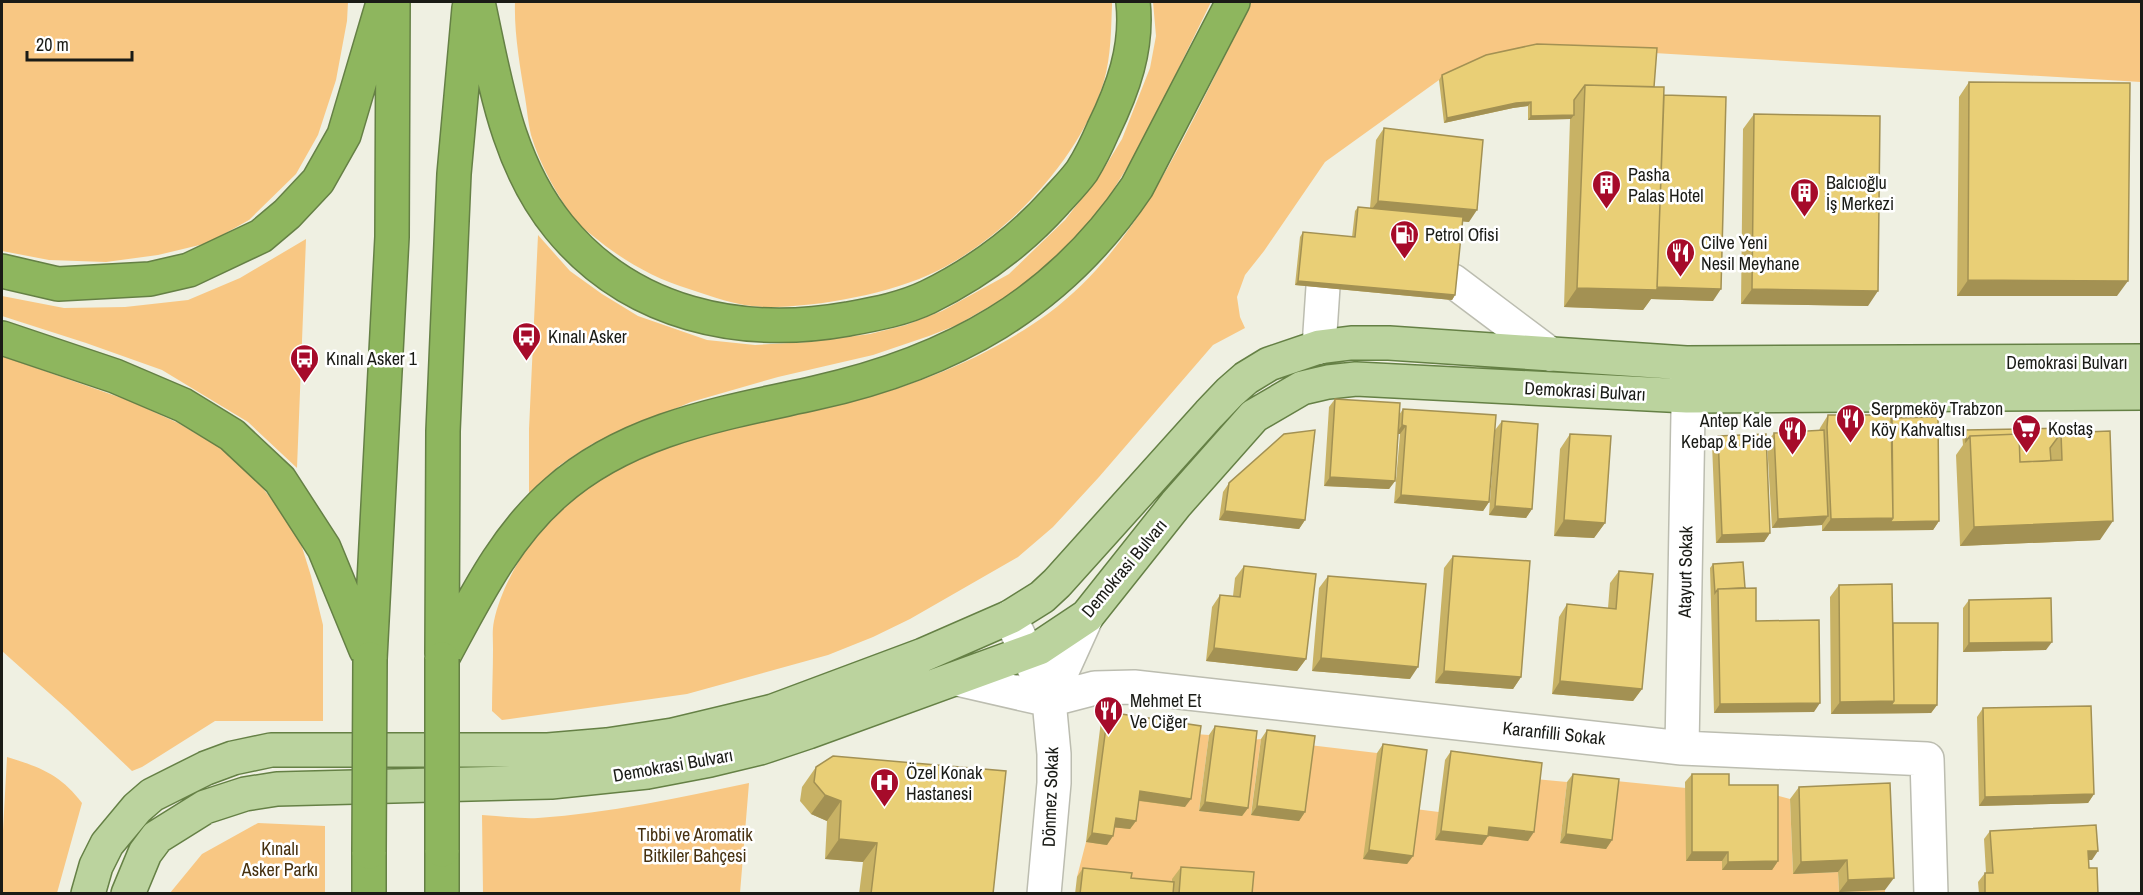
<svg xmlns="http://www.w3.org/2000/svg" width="2143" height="895" font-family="'Archivo Narrow',sans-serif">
<rect width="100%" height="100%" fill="#eff0e2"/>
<path fill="#f8c783" d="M2,2H348L347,21L336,80L318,135L296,174L249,220L208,243L158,255L106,262L49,260L2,251Z
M515,2H1112V5C1111,30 1111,56 1104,81C1081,158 1007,236 937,271C891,294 814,308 763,307C738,306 713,297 689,289C653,278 622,260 593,236C587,231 580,226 575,220C557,195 540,165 531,135C528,123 527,109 525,97C520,66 514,33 515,2Z
M1153,2H1211L1141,145L1110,195L1090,223L1040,273L1011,294L957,325L929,336L873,355L778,377L691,402L592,444L560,465L529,493V429L538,235L570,271L602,294L638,316L707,340L755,345L808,342L870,334L906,325L942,311L1009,274L1065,220L1100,175L1122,139L1150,68L1156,36Z
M1251,2H2141V82L1654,53L1483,60L1439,80L1325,162L1264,251L1245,275L1237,297L1240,317L1245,328L1213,345L1099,477L1053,527L1018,557L910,619L873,637L828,655L687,694L502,720L492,711C492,690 493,670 493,649C493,640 492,630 494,621C503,578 538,525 572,498C612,467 672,442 721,429C761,419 803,415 843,404C917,385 987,358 1049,313C1121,259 1165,177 1204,98C1220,66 1236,34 1251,2Z
M306,239L297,468L248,422L162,370L86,343L2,316V296L64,308L125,307L188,300L240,278Z
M2,356L130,401L178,423L219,447L258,482L286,518L302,547L311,576L323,625V721H215L142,767L132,771L68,710L2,651Z
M1195,734L1209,735L1199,811L1242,816L1251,740L1261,739L1251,814L1299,821L1309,745L1377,753L1415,809L1439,812L1436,840L1483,835L1535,779L1567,782L1560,843L1616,781L1686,788L1722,861L1723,870L1772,794L1790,799L1793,874L1838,872L1839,892L1885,890V893L1244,894L1173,879L1171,893L1168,894L1077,877L1086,842L1107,844L1110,827Z
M7,757C40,767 61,775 82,803L57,893H2V849Z
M749,783L740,893H483L482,815C501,816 520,819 538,818C609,813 679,798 749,783Z
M258,823L325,826V893H170L202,854Z"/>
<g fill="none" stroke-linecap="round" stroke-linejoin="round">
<defs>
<path id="minor" d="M1453,281L1550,354
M1319,347L1323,287
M1010,617L1049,700L1054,754V783L1044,894
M957,679L1049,700L1095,688L1134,687L1682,748L1927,759L1931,894
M1049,700L1087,616
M1682,748L1688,414L1686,368"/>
<path id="major" d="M88,894L96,866L107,844L137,808L152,795L206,768L233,758L271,750H548L607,745L673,735L773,711L923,655L1010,617L1042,597L1057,583L1209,414L1230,392L1246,378L1269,364L1319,347L1351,343H1389L1686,363L2142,361
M128,894L145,853L157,837L205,807L245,794L277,789L551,782L647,772L710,760L760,748L808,732L1039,648L1087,616L1176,504L1254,416L1302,388L1328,382L1356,379L1687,396L2142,393"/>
<path id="highway" d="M478,2C495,80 506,162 559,227C631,315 741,338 848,319C875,314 903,309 928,297C977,273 1019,242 1055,202C1064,192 1074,182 1082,171C1090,158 1097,144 1103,130C1123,89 1138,48 1133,2
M2,271L58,284L150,279L189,270L261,236L287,214L318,181L344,135L383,3
M2,338L115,376L183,405L232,435L280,480L324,548L366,650
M442,654L443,431L454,174L469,8
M370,659L392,237L393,2
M442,659C474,600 504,537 556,492C628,428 725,413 815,393C951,363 1058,304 1137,187L1233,2
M442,850V894
M369,894V852"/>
</defs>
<use href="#minor" stroke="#bcbdb0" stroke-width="36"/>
<use href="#major" stroke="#658045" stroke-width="36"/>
<use href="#highway" stroke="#658045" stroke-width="36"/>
<use href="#minor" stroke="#fff" stroke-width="33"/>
<use href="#major" stroke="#bbd39e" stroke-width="33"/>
<use href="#highway" stroke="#8eb65e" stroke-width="33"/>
<defs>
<path id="highway-bridge" d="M442,850V659
M369,852L370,659"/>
</defs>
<use href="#highway-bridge" stroke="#658045" stroke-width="36" stroke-linecap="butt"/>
<use href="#highway-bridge" stroke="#8eb65e" stroke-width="33"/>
</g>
<path fill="#c8b265" d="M1442,75L1654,87L1664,95L1713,301L1651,299L1643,310L1564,307L1570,119L1528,120V106L1513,108L1444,123L1439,80Z
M1969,82L2117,296H1957L1959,97Z
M1754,114L1868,306L1741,304L1743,129Z
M1384,128L1469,222L1462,221L1455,295L1452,300L1295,285L1300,237L1303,232L1352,237L1355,211L1358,207L1370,208L1376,140Z
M1335,399L1399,415L1403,409L1489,502L1483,511L1394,503L1400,434H1398L1395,481L1389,489L1324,486L1329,407Z
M1828,415L1892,418L1939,521L1933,530L1822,531V525L1772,528L1767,442L1774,433L1819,431L1820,428Z
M1502,421L1532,509L1526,518L1489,515L1495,430Z
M1966,430L2067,433L2100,540L1960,546L1956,455L1963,445L1962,434Z
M1570,434L1605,523L1594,538L1554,536L1560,449Z
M1718,436L1770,533L1764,542L1716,543L1712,444Z
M1229,483L1305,520L1299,529L1219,520L1223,492Z
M1453,556L1521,677L1513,689L1435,683L1444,568Z
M1713,564L1745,588L1756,621L1814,712L1714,713L1710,568Z
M1244,566L1306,659L1297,671L1206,661L1212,607L1220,595L1233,596L1235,578Z
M1619,571L1642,689L1633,701L1552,694L1559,617L1567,604L1608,608L1610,583Z
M1328,576L1410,679L1312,671L1319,588Z
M1839,585L1893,623L1937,705L1931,713L1831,714L1830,597Z
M1969,600L2046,650L1963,652V608Z
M1983,708L2094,794L2088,803L1979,806L1977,717Z
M1108,712L1185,807L1139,801L1136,821L1130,829L1114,827L1107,845L1086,842L1101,721Z
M1215,726L1248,808L1242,816L1199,811L1209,735Z
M1267,730L1305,812L1299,821L1251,815L1261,739Z
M1383,744L1413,856L1407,864L1363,859L1377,753Z
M1451,751L1528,841L1488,836L1482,845L1435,840L1445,760Z
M816,767L993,894H859L863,862L825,859L827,821L811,814L800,801L802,787Z
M1573,774L1612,840L1606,849L1560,843L1567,782Z
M1692,774L1729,785L1778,861L1772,870H1722V861H1686L1685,782Z
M1799,787L1885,890L1839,892L1838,872L1793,874L1790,799Z
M1990,831L2092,860H2089V868L2098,894H1979L1978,882L1985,873H1986L1984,839Z
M1181,867L1252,894H1075L1077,877L1083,868L1131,878L1172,882V879Z"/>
<path fill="#a39153" d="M1531,102L1528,106L1513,108L1444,123L1447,118L1516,103Z
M1574,115L1571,119L1528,120L1531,116Z
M1378,201L1477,210L1469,222L1369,213Z
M1968,280L2128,281L2117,296H1957Z
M1298,281L1455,295L1452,300L1295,285Z
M1652,286L1721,289L1713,301L1651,299L1643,310L1564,307L1577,288Z
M1752,289L1878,291L1868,306L1741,304Z
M1402,425L1406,426L1400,434H1396Z
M1330,477L1395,481L1389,489L1324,486Z
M1401,495L1489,502L1483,511L1394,503Z
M1495,506L1532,509L1526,518L1489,515Z
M1225,511L1305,520L1299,529L1219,520Z
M1828,516L1822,525L1772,528L1778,519Z
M1893,518L1939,521L1933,530L1822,531L1831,519Z
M1564,520L1605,523L1594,538L1554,536Z
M2113,521L2100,540L1960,546L1974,527Z
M1770,533L1764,542L1716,543L1722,535Z
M2052,642L2046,650L1963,652L1969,643Z
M1214,648L1306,659L1297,671L1206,661Z
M1321,658L1418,667L1410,679L1312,671Z
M1444,671L1521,677L1513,689L1435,683Z
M1560,681L1642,689L1633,701L1552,694Z
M1894,701L1937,705L1931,713L1831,714L1840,702Z
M1820,703L1814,712L1714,713L1720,704Z
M1140,791L1191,799L1185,807L1134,800Z
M2094,794L2088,803L1979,806L1985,797Z
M825,795L841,801L827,821L811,814Z
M1205,802L1248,808L1242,816L1199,811Z
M1257,806L1305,812L1299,821L1251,815Z
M1116,818L1136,821L1130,829L1110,827Z
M1489,827L1534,832L1528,841L1483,835Z
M1441,831L1488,836L1482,845L1435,840Z
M1092,833L1113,836L1107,845L1086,842Z
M1566,834L1612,840L1606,849L1560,843Z
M839,839L877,843L863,862L825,859Z
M1369,850L1413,856L1407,864L1363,859Z
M2088,851H2098L2092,860H2082Z
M1692,852H1728L1722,861H1686Z
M1847,860L1838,872L1793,874L1801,862Z
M1778,861L1772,870H1722L1728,862Z
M1894,878L1885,890L1839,892L1848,880Z"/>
<path fill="#e9cf76" stroke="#a39153" stroke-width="1.5" d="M1537,44L1657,48L1654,87L1585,85L1574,100V115L1531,116V102L1516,103L1447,118L1442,75L1486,55Z
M1969,82L2130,83L2128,281L1968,280Z
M1585,85L1664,87L1657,290L1577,288Z
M1664,95L1726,97L1721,289L1657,287Z
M1754,114L1880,116L1878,291L1752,289Z
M1384,128L1483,140L1477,210L1378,201Z
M1358,207L1463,217L1455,295L1298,281L1303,232L1355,237Z
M1335,399L1400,403L1395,481L1330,477Z
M1403,409L1496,415L1489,502L1401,495L1406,426L1402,425Z
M1828,415H1891L1893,518L1831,519L1827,427Z
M1938,417L1939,521L1890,522L1893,518L1892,418Z
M1502,421L1538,424L1532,509L1495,506Z
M2066,428L2067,433H2061L2050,448L2051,461L2020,462L2019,434L1970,436L1966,441V430Z
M1315,430L1305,520L1225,511L1229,483L1284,434Z
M1824,430L1828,516L1778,519L1774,433Z
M2110,431L2113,521L1974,527L1970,436L2019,434L2020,462L2062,460L2061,433Z
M1570,434L1611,436L1605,523L1564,520Z
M1766,434L1770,533L1722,535L1718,436Z
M1453,556L1530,561L1521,677L1444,671Z
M1743,562L1745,588L1718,589L1715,593L1713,564Z
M1244,566L1316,574L1306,659L1214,648L1220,595L1240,597Z
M1619,571L1653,574L1642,689L1560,681L1567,604L1616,609Z
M1328,576L1426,584L1418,667L1321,658Z
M1892,584L1894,701L1840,702L1839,585Z
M1756,588V621L1819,620L1820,703L1720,704L1718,589Z
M2051,598L2052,642L1969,643V600Z
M1893,623H1938L1937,705H1891L1894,701Z
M2091,706L2094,794L1985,797L1983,708Z
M1108,712L1201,726L1191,799L1140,791L1136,821L1116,818L1113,836L1092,833Z
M1215,726L1257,731L1248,808L1205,802Z
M1267,730L1315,736L1305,812L1257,806Z
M1383,744L1427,750L1413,856L1369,850Z
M1451,751L1542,763L1534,832L1489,827L1488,836L1441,831Z
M833,756L1006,771L993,894H871L877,843L839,839L841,801L825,795L814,782L816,767Z
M1573,774L1619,779L1612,840L1566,834Z
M1692,774H1729V785H1778V861L1728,862V852H1692Z
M1890,783L1894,878L1848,880L1847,860L1801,862L1799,787Z
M2096,825L2098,851H2088L2089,868H2097L2098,894H1985V873H1993L1990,831Z
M1181,867L1254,872L1252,894H1179Z
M1083,868L1132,873L1131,878L1174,882L1173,894H1080Z"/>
<defs>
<symbol id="building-pin" viewBox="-11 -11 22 30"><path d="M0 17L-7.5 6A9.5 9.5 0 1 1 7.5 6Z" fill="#a60b2a" stroke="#fff"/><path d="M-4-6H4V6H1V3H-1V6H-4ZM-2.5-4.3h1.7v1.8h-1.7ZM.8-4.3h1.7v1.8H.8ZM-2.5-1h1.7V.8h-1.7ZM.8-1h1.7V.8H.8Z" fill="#fff"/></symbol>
<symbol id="fuel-pin" viewBox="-11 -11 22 30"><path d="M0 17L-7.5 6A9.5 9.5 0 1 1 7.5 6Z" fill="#a60b2a" stroke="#fff"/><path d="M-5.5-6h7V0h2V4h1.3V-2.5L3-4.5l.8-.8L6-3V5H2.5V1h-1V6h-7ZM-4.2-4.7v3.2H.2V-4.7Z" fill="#fff"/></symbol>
<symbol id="restaurant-pin" viewBox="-11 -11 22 30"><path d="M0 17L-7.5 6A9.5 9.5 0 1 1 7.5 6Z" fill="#a60b2a" stroke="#fff"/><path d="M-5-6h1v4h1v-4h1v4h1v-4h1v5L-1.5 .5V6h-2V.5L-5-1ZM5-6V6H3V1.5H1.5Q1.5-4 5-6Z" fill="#fff"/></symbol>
<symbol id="bus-pin" viewBox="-11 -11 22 30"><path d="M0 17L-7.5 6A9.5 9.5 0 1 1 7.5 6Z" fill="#a60b2a" stroke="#fff"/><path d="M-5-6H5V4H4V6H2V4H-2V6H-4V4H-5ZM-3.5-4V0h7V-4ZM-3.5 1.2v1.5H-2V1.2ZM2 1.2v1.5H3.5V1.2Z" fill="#fff"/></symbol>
<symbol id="supermarket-pin" viewBox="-11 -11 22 30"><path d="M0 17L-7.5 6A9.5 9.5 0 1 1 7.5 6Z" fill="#a60b2a" stroke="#fff"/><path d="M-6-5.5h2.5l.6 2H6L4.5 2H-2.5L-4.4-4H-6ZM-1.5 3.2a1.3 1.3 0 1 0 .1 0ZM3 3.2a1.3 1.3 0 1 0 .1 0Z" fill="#fff"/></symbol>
<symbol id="hospital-pin" viewBox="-11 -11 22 30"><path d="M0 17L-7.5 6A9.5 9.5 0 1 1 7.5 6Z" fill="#a60b2a" stroke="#fff"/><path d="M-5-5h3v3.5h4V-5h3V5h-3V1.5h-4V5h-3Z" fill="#fff"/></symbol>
</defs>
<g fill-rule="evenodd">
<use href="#building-pin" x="1590" y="168" width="33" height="45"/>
<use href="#building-pin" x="1788" y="176" width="33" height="45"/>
<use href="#fuel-pin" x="1388" y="218" width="33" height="45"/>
<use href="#restaurant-pin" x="1664" y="236" width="33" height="45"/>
<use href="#bus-pin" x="510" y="320" width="33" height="45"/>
<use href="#bus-pin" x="288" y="342" width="33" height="45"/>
<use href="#restaurant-pin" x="1834" y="402" width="33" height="45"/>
<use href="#supermarket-pin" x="2010" y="412" width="33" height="45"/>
<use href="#restaurant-pin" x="1776" y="414" width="33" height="45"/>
<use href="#restaurant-pin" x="1092" y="694" width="33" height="45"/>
<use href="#hospital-pin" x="868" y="766" width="33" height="45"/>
</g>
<g text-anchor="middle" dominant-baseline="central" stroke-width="5" stroke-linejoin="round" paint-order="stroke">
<g font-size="18" fill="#1a1b16" stroke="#fff" text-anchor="start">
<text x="1628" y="174">Pasha<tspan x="1628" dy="21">Palas Hotel</tspan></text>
<text x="1826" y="182">Balcıoğlu<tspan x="1826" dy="21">İş Merkezi</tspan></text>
<text x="1425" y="234">Petrol Ofisi</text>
<text x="1701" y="242">Cilve Yeni<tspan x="1701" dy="21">Nesil Meyhane</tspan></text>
<text x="548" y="336">Kınalı Asker</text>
<text x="326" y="358">Kınalı Asker 1</text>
<text x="1871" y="408">Serpmeköy Trabzon<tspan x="1871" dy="21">Köy Kahvaltısı</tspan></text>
<text x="1772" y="420" text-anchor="end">Antep Kale<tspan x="1772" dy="21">Kebap &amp; Pide</tspan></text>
<text x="2048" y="428">Kostaş</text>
<text x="1130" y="700">Mehmet Et<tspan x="1130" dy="21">Ve Ciğer</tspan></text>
<text x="906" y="772">Özel Konak<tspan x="906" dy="21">Hastanesi</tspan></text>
</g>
<g font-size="18" fill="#1a1b16" stroke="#fff">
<text x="2067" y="362">Demokrasi Bulvarı</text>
<text transform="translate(1585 391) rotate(3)">Demokrasi Bulvarı</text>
<text transform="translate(1124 568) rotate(-50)">Demokrasi Bulvarı</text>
<text transform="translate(1685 572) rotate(-89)">Atayurt Sokak</text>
<text transform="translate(1554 733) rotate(6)">Karanfilli Sokak</text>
<text transform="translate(673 765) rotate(-10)">Demokrasi Bulvarı</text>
<text transform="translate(1050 797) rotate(-88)">Dönmez Sokak</text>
</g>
<g font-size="18" fill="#46300f" stroke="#fff">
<text x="695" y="834">Tıbbi ve Aromatik<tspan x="695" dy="21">Bitkiler Bahçesi</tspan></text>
<text x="280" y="848">Kınalı<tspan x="280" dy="21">Asker Parkı</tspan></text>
</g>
</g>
<rect width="2143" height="895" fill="none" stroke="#1a1b16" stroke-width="6"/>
<path d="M27 51v9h105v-9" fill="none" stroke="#1a1b16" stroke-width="3"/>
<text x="36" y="51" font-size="18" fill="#1a1b16" stroke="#ffffff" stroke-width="4.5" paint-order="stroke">20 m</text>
</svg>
